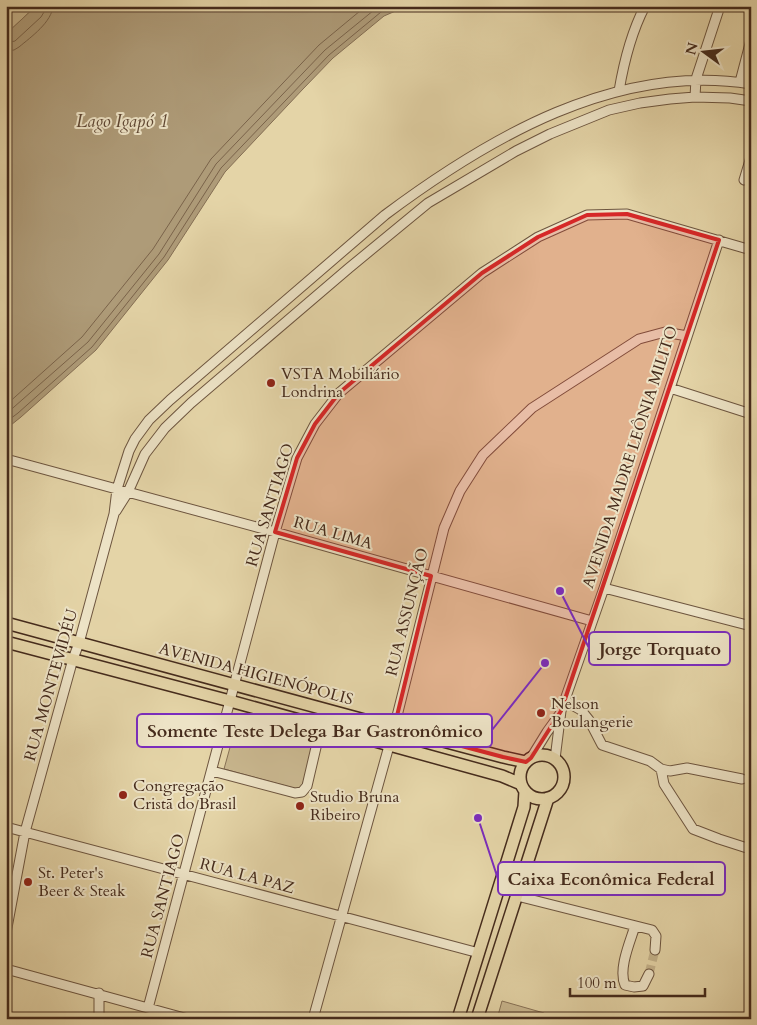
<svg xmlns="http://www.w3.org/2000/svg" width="757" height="1025" font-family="Cardo,serif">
<rect width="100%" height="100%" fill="#e4d4a7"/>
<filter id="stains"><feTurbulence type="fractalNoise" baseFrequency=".004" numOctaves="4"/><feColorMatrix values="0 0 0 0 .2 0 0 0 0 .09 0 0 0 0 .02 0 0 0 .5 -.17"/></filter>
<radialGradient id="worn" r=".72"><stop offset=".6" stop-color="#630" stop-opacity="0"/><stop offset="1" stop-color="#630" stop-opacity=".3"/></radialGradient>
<path fill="#c9b78f" stroke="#877156" d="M6,6H36L6,34Z
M239,715L316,736L301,790L224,769Z
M502,1001L544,1013L542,1019H497Z"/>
<path fill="#ae9b78" stroke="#846e53" d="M36,6H407L384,16L333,58L303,89L225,172L168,260L96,350L21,417L6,429V34Z"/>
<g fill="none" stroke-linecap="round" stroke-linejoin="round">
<path stroke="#7a634a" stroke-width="1" d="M6,43L15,41L41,17L44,12L45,6
M6,51L14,50L19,47C31,37 52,22 53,6
M6,405L82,337L153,249L211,159L319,45L366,6
M6,414L88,342L159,254L216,164L325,50L379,6
M6,422L18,413L92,347L164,257L221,168L329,55L381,12L394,6"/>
<path stroke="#c4b28b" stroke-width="9" stroke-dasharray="9 4.5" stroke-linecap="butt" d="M649,974L655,950"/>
<defs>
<path id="minor" d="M740,82L751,40
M619,91C624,61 631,33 645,6
M695,97L696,79L720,6
M744,180L751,157
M670,388L751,414
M6,459L275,532L592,621
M116,511L128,492L145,454L165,428L191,403L349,268L428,203L516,151L550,134L609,110L640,103L670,99L695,97L730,98L751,101
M604,588L751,626
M565,701L581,710L589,720L602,745L650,761L661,769L670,771L687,768L742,779
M531,758L547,732L560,714
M555,759L561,711L604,588L719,240
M661,769L664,784L693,829L719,839L747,848
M212,771L295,793L302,792L307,786L321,726
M6,827L479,953
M517,896L652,930L656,936L655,950
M635,926C630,942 618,969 625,985L634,987L643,986L649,974
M6,933L25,832L73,659L79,643L114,514L117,489L129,451L135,439L149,420L170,400L385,215C488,138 617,62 751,84
M6,969L188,1019
M99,993V1019
M148,1008L275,532L297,458L315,424L339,393L482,273L538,237L587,215L627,214L751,250
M313,1019L394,728L444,528L460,491L483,455L532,408L639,339L665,332L687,336"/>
<path id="major" d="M6,623L394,728L503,757L526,762
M6,642L230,701L502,776L521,784
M520 777a22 22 0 1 1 44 0a22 22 0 1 1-44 0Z
M458,1019L524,807L525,791
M477,1019L548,798"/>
</defs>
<use href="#minor" stroke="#6d553f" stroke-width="11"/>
<use href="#major" stroke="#452b1c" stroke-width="14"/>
<use href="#minor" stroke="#ede3c6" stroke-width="9"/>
<use href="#major" stroke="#e4d4a7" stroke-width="11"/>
</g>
<path fill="#d62828" fill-opacity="0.2" stroke="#d62828" stroke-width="4" stroke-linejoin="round" d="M627,214L719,240L561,711L531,758L526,762L503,757L394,728L431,576L275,532L297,458L315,424L339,393L482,273L538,237L587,215Z"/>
<g fill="#8f2418" stroke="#ede3c6" stroke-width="2">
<circle cx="271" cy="383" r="5"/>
<circle cx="541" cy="713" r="5"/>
<circle cx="123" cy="795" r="5"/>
<circle cx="300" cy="806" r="5"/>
<circle cx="28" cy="882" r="5"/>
</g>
<g text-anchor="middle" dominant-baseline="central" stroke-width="4" stroke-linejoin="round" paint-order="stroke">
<g font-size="16" fill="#452b1c" stroke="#ede3c6" text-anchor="start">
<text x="281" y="374">VSTA Mobiliário<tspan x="281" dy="18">Londrina</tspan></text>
<text x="551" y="704">Nelson<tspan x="551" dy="18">Boulangerie</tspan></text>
<text x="133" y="786">Congregação<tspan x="133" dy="18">Cristã do Brasil</tspan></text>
<text x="310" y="797">Studio Bruna<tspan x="310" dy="18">Ribeiro</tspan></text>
<text x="38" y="873">St. Peter's<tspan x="38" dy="18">Beer &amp; Steak</tspan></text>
</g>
<g font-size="16" fill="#452b1c" stroke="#ede3c6">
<text transform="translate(630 457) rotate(-72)">AVENIDA MADRE LEÔNIA MILITO</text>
<text transform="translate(270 505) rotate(-73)">RUA SANTIAGO</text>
<text transform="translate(333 533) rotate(16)">RUA LIMA</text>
<text transform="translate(407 612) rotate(-76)">RUA ASSUNÇÃO</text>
<text transform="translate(256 674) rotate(15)">AVENIDA HIGIENÓPOLIS</text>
<text transform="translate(51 685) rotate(-74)">RUA MONTEVIDÉU</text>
<text transform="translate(247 876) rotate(15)">RUA LA PAZ</text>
<text transform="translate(163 896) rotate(-75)">RUA SANTIAGO</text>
</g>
<g font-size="18" font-style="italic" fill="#5f4733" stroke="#ede3c6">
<text x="122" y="121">Lago Igapó 1</text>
</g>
</g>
<path fill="none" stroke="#7b2cbf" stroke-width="2" d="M560 591L589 648M545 663L492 730M478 818L498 879"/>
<g fill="#7b2cbf" stroke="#ede3c6" stroke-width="2">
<circle cx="560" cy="591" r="5"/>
<circle cx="545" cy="663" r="5"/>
<circle cx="478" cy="818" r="5"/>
</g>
<g fill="#ede3c6" stroke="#7b2cbf" stroke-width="2">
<rect x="589" y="632" width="141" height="33" rx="5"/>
<rect x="137" y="714" width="355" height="33" rx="5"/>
<rect x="498" y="862" width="227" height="33" rx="5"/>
</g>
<g font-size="18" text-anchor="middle" font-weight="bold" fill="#452b1c">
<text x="660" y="655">Jorge Torquato</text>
<text x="315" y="737">Somente Teste Delega Bar Gastronômico</text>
<text x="611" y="885">Caixa Econômica Federal</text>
</g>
<rect width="757" height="1025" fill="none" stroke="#e4d4a7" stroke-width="25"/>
<rect x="8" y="8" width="742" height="1010" fill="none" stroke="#452b1c" stroke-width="2.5"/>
<rect x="12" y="12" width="732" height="1000" fill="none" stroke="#452b1c"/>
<g transform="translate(704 52) rotate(285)" stroke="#ede3c6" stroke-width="4" paint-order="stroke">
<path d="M0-4L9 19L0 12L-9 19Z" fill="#452b1c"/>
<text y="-8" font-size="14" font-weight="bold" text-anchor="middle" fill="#452b1c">N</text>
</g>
<path d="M570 988v8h135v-8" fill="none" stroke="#452b1c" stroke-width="2.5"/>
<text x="577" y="988" font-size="15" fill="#452b1c" stroke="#ede3c6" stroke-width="4" paint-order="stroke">100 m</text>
<rect width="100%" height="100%" filter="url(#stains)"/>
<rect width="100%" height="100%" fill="url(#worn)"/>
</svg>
